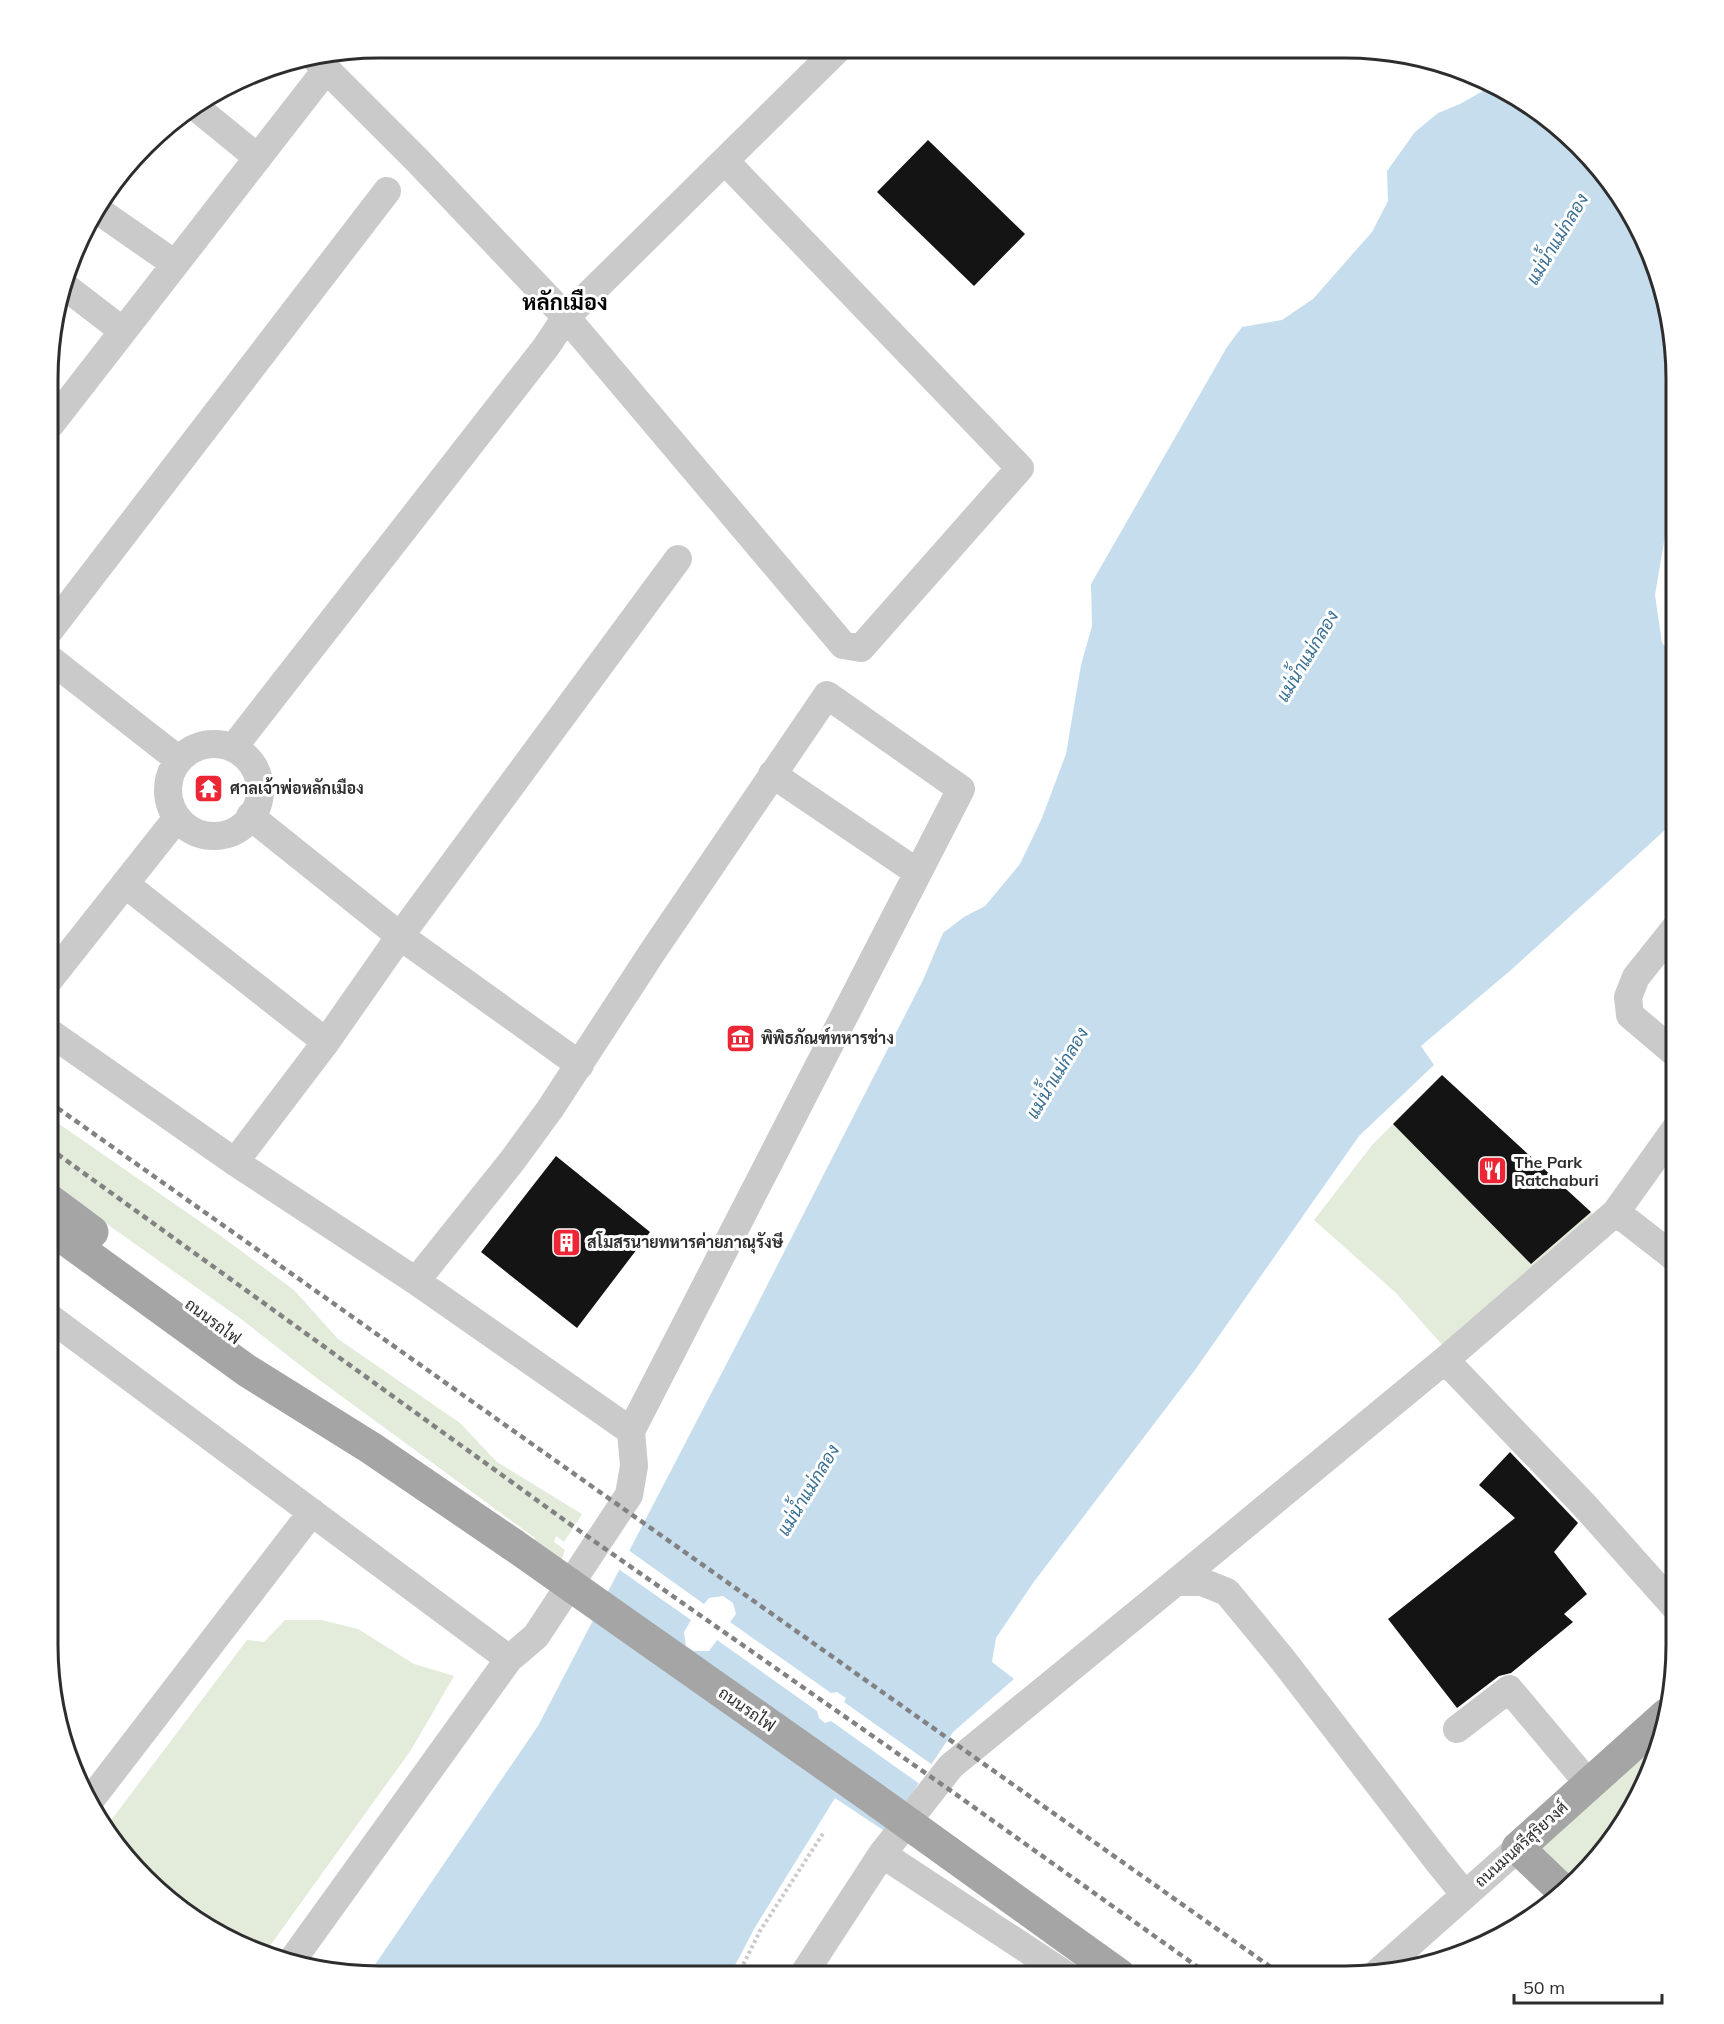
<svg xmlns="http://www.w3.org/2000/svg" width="1724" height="2024" font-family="Mulish,Sarabun,sans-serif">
<rect width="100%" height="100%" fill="#fff"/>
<path fill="#e3ebda" d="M1442,1075L1597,1218L1444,1347L1396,1293L1314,1220L1373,1144Z
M49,1117L218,1234L294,1290L338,1339L460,1423L497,1462L582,1514L564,1542L556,1536L554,1542L565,1550L560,1565L534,1545L535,1538L314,1376L241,1319L49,1183Z
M285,1620H321L358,1629L414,1664L454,1676L411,1750L264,1954L196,1920L145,1879L106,1827L247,1640L264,1642Z
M1665,1718L1658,1750L1620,1828L1579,1879L1565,1889L1518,1848Z"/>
<path fill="#c5dded" d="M1488,82L1528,104L1579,145L1631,214L1665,294L1676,380V514L1666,530L1655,595L1662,643L1676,657V820L1511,970L1421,1046L1434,1065L1359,1136L1195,1370L1033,1583L996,1638L992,1662L1014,1679L953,1732L886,1832L835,1798L754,1929L730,1975H368L538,1726L753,1313L923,980L943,933L964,917L985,906L1020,864L1042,818L1066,754L1081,665L1092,626L1091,584L1227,347L1242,327L1282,320L1313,299L1372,232L1388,201L1387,171L1415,132L1438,113L1460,104L1485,90Z"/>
<path fill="#fff" d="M627,1549L704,1604L709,1598L723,1596L733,1603L736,1614L730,1622L831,1693L837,1692L846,1698L844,1702L934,1766L921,1785L831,1721L825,1723L819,1718L817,1711L717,1640L709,1651H694L686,1646L684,1632L691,1620L617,1568Z"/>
<path fill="#141414" d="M928,140L1025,234L974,286L877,192Z
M1442,1075L1591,1212L1531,1264L1393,1124Z
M556,1156L650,1232L577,1328L481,1252Z
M1510,1452L1578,1523L1554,1552L1587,1594L1564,1614L1573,1622L1511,1673L1499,1676L1457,1708L1388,1619L1515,1518L1479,1485Z"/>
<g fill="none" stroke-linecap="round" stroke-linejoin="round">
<path stroke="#cacaca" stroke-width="4" stroke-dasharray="3 3" stroke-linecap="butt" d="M738,1975L760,1931L824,1832"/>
<path stroke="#cacaca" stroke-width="28" d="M316,59L418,161L566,317L843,645L861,648L1020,468L725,161
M198,109L258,158
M96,209L175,264
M67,288L123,331
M51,424L326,70
M50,630L387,191
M50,659L179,760
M168 790a46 46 0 1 1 92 0a46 46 0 1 1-92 0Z
M233,748L546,347L566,317L838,49
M772,774L917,872
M250,816L400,936L580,1065
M125,884L326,1042
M49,980L177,818
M49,1032L235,1162L416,1281L631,1431
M1676,1054L1630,1015L1628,997L1636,977L1676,927
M235,1162L326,1042L400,936L678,559
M1616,1212L1676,1128
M49,1317L509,1659
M1445,1360L1585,1506L1675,1607
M1176,1582L1445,1360L1616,1212L1675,1258
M1457,1729L1509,1689L1588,1783
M89,1802L312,1512
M882,1854L1066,1975
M291,1962L509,1659L536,1636L629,1495L634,1466L631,1431L961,789L827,695L653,951L550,1109L512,1161L416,1281
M1377,1973L1518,1848
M803,1975L882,1854L951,1766L1176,1582H1202L1227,1592L1283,1660L1436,1859L1465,1895"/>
<path stroke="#a5a5a5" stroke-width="33" d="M49,1200L92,1232
M49,1227L246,1370L371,1448L512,1544
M1563,1891L1518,1848L1666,1715"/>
<path stroke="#828282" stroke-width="4.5" stroke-dasharray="6 4.5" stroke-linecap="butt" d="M49,1102L1282,1975
M49,1148L574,1527L954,1793L1209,1975"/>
<path stroke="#a5a5a5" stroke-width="33" d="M512,1544L870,1796L1119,1975"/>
</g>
<defs>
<symbol id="temple-square" viewBox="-11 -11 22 22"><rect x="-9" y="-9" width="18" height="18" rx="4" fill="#ed2635" stroke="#fff"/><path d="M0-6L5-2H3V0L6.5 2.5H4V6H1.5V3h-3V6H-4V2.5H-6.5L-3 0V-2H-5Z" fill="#fff"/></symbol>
<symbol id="museum-square" viewBox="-11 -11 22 22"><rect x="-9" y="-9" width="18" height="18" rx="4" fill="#ed2635" stroke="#fff"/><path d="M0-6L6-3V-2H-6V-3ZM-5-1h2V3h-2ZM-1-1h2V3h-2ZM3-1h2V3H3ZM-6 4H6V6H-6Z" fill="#fff"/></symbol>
<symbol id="restaurant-square" viewBox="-11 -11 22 22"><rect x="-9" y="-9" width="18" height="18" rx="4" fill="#ed2635" stroke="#fff"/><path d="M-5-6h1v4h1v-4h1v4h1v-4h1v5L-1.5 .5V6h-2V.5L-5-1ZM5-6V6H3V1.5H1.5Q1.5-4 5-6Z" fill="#fff"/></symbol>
<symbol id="building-square" viewBox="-11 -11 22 22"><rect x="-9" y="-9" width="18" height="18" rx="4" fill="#ed2635" stroke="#fff"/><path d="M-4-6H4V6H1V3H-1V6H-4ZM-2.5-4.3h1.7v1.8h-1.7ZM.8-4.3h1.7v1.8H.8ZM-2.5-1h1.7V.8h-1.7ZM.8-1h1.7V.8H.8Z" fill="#fff"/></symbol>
</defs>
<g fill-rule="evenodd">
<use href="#temple-square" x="192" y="772" width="33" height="33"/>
<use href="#museum-square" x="724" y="1022" width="33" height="33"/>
<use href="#restaurant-square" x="1476" y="1154" width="33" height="33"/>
<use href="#building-square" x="550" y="1226" width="33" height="33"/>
</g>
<g text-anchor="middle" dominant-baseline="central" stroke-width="6" stroke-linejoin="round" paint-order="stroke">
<g font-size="16" font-weight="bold" fill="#2d2d2d" stroke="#fff" text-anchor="start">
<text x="230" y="788">ศาลเจ้าพ่อหลักเมือง</text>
<text x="761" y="1038">พิพิธภัณฑ์ทหารช่าง</text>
<text x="1514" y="1162">The Park<tspan x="1514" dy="18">Ratchaburi</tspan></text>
<text x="587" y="1242">สโมสรนายทหารค่ายภาณุรังษี</text>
</g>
<g font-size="16" fill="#2d2d2d" stroke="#fff">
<text transform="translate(213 1321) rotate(37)">ถนนรถไฟ</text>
<text transform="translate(747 1709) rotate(35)">ถนนรถไฟ</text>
<text transform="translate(1521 1844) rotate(-42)">ถนนมนตรีสุริยวงศ์</text>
</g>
<g font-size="18" font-style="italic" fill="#386f92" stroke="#fff">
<text transform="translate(1557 239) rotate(-59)">แม่น้ำแม่กลอง</text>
<text transform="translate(1307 656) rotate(-59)">แม่น้ำแม่กลอง</text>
<text transform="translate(1057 1073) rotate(-59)">แม่น้ำแม่กลอง</text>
<text transform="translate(808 1490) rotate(-59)">แม่น้ำแม่กลอง</text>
</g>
<g font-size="22" font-weight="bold" fill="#000" stroke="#fff">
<text x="565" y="302">หลักเมือง</text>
</g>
</g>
<path d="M0 0H1724V2024H0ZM379 58H1345A321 321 0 0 1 1666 379V1645A321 321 0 0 1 1345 1966H379A321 321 0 0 1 58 1645V379A321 321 0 0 1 379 58Z" fill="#fff" fill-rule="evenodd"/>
<path fill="none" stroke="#2d2d2d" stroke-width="3" d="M379 58H1345A321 321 0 0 1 1666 379V1645A321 321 0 0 1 1345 1966H379A321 321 0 0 1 58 1645V379A321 321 0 0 1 379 58Z"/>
<path d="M1514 1994v9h148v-9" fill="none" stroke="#2d2d2d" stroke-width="3"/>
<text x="1523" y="1994" font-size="18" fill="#2d2d2d" stroke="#ffffff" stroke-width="4.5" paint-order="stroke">50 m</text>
</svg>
